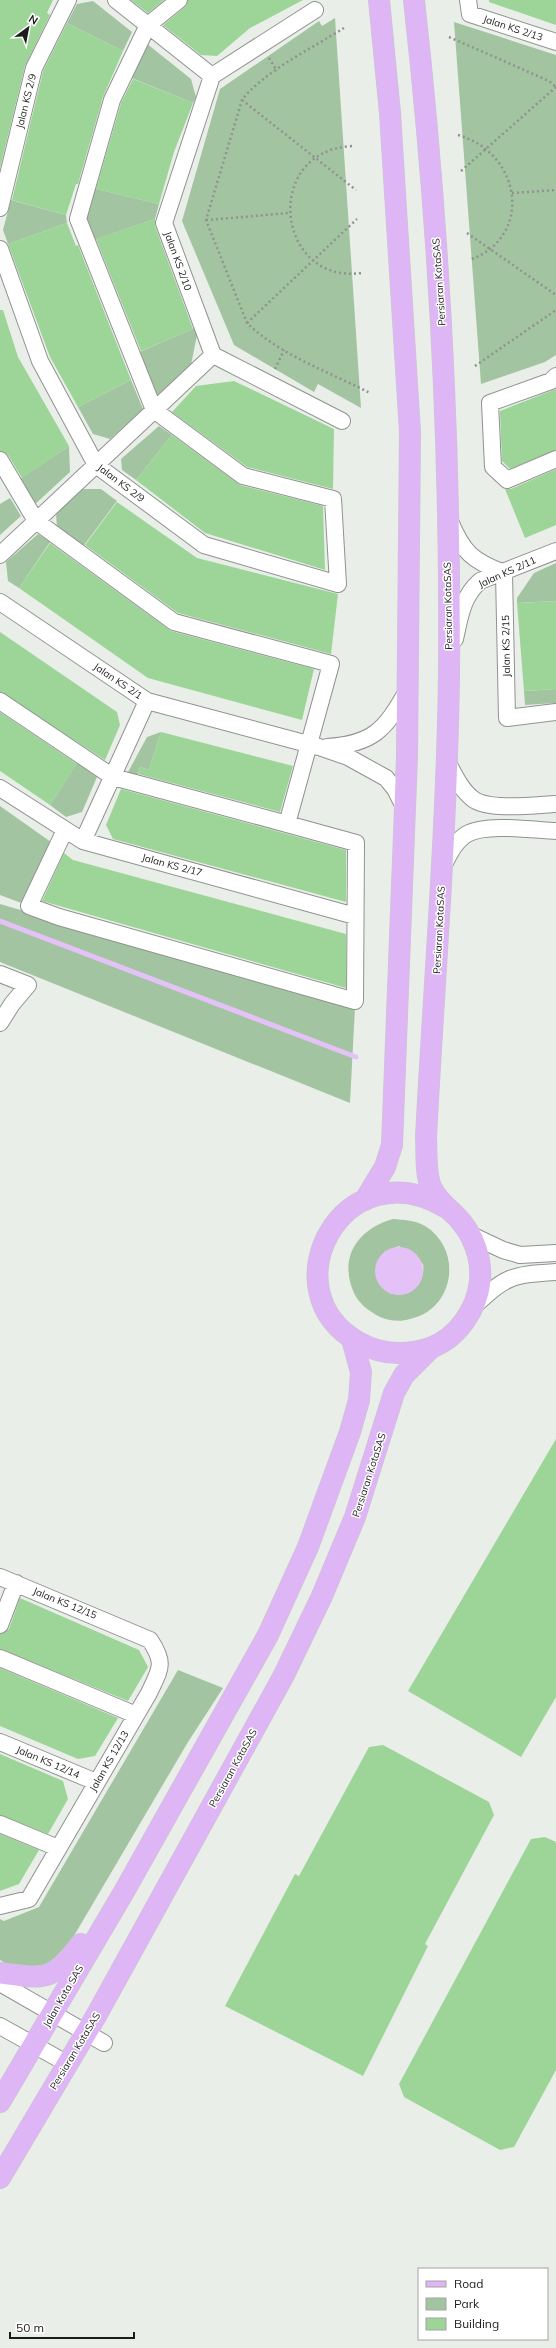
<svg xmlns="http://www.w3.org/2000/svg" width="556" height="2348" font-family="Mulish,sans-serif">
<rect width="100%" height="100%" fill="#e9eee9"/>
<path fill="#a3c4a0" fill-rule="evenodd" d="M93,1L132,32L123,51L67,23L77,4Z
M335,18L361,408L318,384L314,392L234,345L182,221L220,89L319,21L322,26Z
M454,22L556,55V355L545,362L481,384Z
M146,43L191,79L196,97L193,103L129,77Z
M92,188L159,204L155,219L91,241L83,220Z
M11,200L66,215L67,223L8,244L3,230Z
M197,327L198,330L191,365L155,397L137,353Z
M131,380L143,409L110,439L93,434L78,407Z
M159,426L172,435L136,480L122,470L121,459Z
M69,446L70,472L32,507L17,481Z
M81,489H101L117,501L82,548L57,530L56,513Z
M10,498L21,516L0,535V504Z
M38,534L50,542L19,588L8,581L6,562Z
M556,563V601L517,603V598L534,573Z
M556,689V703L525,705L524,691Z
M161,732L149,770L140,767L137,777L127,774L147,737Z
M77,763L97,777L82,812L66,817L50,805Z
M0,806L51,842L24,904L0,895Z
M0,904L355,1007L350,1103L0,962Z
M393,1219C404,1220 415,1220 425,1226C464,1250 454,1310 410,1319C400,1322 389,1321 380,1317C369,1311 359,1304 354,1293C338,1257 358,1229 393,1219ZM399,1246L423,1264C426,1284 409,1299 389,1293L384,1252Z
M178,1670L223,1688L188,1742L68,1946L43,1969L8,1965L0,1960V1919L4,1921L39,1907Z"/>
<path fill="#e4c2f8" d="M375 1271a24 24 0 1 1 48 0a24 24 0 1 1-48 0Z"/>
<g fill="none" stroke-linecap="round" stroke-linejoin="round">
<path stroke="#e4c2f8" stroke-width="5" d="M0,921L356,1057"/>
</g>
<path fill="#9dd598" d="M0,0H53L47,13L50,15L25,66L0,168Z
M131,0H164L148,13Z
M188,0H303L250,28L217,56L201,55L163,25L185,7Z
M489,0H556V25L489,2Z
M67,23L123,51L103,97L78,184H76L66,215L12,200L43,71Z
M133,79L193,103L174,152L159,204L96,189L121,103Z
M155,219V226L193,329L141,351L96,239Z
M67,223L76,246L78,245L131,380L78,407L50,357L8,244Z
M0,310H3L18,357L69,446L22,478L8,455L0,451Z
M234,381L334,429L333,489L247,467L172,412L196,386Z
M556,389V450L510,469L502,461L500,411Z
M172,435L240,485L323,506L325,570L205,533L136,480Z
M556,469V525L525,538L505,489H511Z
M117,502L197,558L338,594L331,654L178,613L85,545Z
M50,543L171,631L314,669L302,720L148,678L19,588Z
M556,601V689L524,691L517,603Z
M0,632L117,712L120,725L105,760L0,692Z
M0,712L77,764L50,805L0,771Z
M161,732L293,766L280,812L138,774L140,767L149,770Z
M121,789L346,850V902L113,839L106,825Z
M64,853L73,860L346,934V988L42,901Z
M556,1439V1697L521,1757L408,1691Z
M20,1598L139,1650L148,1667L128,1701L0,1649V1634L9,1629Z
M0,1668L118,1718L95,1756L78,1759L0,1726Z
M383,1745L489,1802L494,1815L425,1944L428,1946L363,2076L225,2006L295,1874L299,1876L369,1747Z
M0,1754L63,1781L68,1799L48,1834L0,1815Z
M0,1834L39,1850L19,1884L0,1891Z
M545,1837L556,1842V2070L514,2147L500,2150L404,2097L399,2084L531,1839Z"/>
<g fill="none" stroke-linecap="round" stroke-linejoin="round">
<defs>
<path id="minor" d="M116,0L212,76
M468,0L470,14L556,42
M315,10L212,76L164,223L213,355L342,421
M0,208L34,68L68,0
M0,249L40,361L96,465L204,545L338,584L333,499L243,476L154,410L78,219L112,100L148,25L179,0
M556,376L551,381L490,403L493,467L507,480L556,459
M0,460L36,521L174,622L331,664L287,824L356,843L355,1001L59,917L29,906L65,830
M450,521C463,553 473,561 504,573L507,718L556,712
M0,555L213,355
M0,602L147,701L319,747L348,757L386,778L395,789L405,809
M455,639C460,617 462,597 480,581L556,551
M0,701L113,777L287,824
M327,747C373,744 385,730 407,691
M447,761C454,774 461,790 473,799C489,811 536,805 556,804
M0,788L83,841L355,916
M83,841L147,701
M443,866C449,855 455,841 467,834C486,823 534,830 556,831
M0,974L28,985L12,1004L0,1023
M469,1234L503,1250L520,1255L556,1253
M472,1308C507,1276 509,1275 556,1272
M0,1577L150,1640C166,1664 160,1669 149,1693L29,1899L0,1906
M0,1625L16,1583
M0,1658L136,1715
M0,1742L96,1782
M0,1824L58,1848
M0,1983L104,2043
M0,2026L68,2064"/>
<path id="major" d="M414,0C439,224 451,449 449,674C447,828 434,983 426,1137C427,1154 425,1172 431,1187C437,1200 448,1208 457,1217C473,1234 482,1257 480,1281C477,1309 458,1338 430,1348C405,1356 381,1355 358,1342C267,1290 344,1147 445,1207
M365,1200L385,1167L392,1145L407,756L410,432L390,113L379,0
M0,1973C46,1979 51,1982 81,1944
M0,2102L125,1890L268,1635L308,1547L350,1432L359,1400L361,1372L352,1339
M0,2178L96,2016L284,1675L322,1596L355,1517L394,1393L404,1375L431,1348"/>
</defs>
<use href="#minor" stroke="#8f938f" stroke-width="18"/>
<use href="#major" stroke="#c8c9c8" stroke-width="22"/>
<path stroke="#8f938f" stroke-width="2.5" stroke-dasharray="2 3" stroke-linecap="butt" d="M344,28C314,47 263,72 242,100L206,220L247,323C280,355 329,372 370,393
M449,37L549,81L556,87
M269,58L277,71
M242,100L356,190
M458,135C522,153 534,238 469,260
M352,146C261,151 276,285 362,273
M461,171L556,87
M512,193L556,190
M206,220L289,213
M467,233L556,295
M247,323L357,219
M475,366L556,310
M275,369L284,350"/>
<use href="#minor" stroke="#fff" stroke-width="16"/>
<use href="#major" stroke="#deb5f5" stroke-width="21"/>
</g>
<g text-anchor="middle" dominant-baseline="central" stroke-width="3" stroke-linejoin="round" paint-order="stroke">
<g font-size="10" fill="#1b1c1a" stroke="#fff">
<text transform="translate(513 28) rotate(18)">Jalan KS 2/13</text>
<text transform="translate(26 101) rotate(-76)">Jalan KS 2/9</text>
<text transform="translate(178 261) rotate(70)">Jalan KS 2/10</text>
<text transform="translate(439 282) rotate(-94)">Persiaran KotaSAS</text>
<text transform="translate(121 483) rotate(37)">Jalan KS 2/9</text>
<text transform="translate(507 572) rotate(-24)">Jalan KS 2/11</text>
<text transform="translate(448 606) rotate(-91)">Persiaran KotaSAS</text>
<text transform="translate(506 646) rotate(-91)">Jalan KS 2/15</text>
<text transform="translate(118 681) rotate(34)">Jalan KS 2/1</text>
<text transform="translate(172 865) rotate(15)">Jalan KS 2/17</text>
<text transform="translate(439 930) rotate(-87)">Persiaran KotaSAS</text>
<text transform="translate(369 1475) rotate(-72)">Persiaran KotaSAS</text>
<text transform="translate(65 1603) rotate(22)">Jalan KS 12/15</text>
<text transform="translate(109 1761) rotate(-60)">Jalan KS 12/13</text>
<text transform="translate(48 1762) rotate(23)">Jalan KS 12/14</text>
<text transform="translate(233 1768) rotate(-61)">Persiaran KotaSAS</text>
<text transform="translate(63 1996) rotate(-60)">Jalan Kota SAS</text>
<text transform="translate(75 2051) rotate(-59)">Persiaran KotaSAS</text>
</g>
</g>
<rect x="418" y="2268" width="130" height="72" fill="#ffffff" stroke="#a4a4a3"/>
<rect x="426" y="2281" width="20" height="6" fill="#deb5f5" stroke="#a4a4a3"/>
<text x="454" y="2288" font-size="12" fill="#1b1c1a">Road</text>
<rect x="426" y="2298" width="20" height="12" fill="#a3c4a0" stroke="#a4a4a3"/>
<text x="454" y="2308" font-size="12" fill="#1b1c1a">Park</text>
<rect x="426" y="2318" width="20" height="12" fill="#9dd598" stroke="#a4a4a3"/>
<text x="454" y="2328" font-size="12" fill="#1b1c1a">Building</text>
<g transform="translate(28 28) rotate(32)" stroke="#ffffff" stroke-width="3" paint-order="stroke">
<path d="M0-3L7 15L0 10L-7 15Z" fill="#1b1c1a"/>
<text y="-6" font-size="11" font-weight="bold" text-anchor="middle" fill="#1b1c1a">N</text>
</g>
<path d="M10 2332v6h124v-6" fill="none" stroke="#1b1c1a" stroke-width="2"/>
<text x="16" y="2332" font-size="12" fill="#1b1c1a" stroke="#ffffff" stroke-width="3" paint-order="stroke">50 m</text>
</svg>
